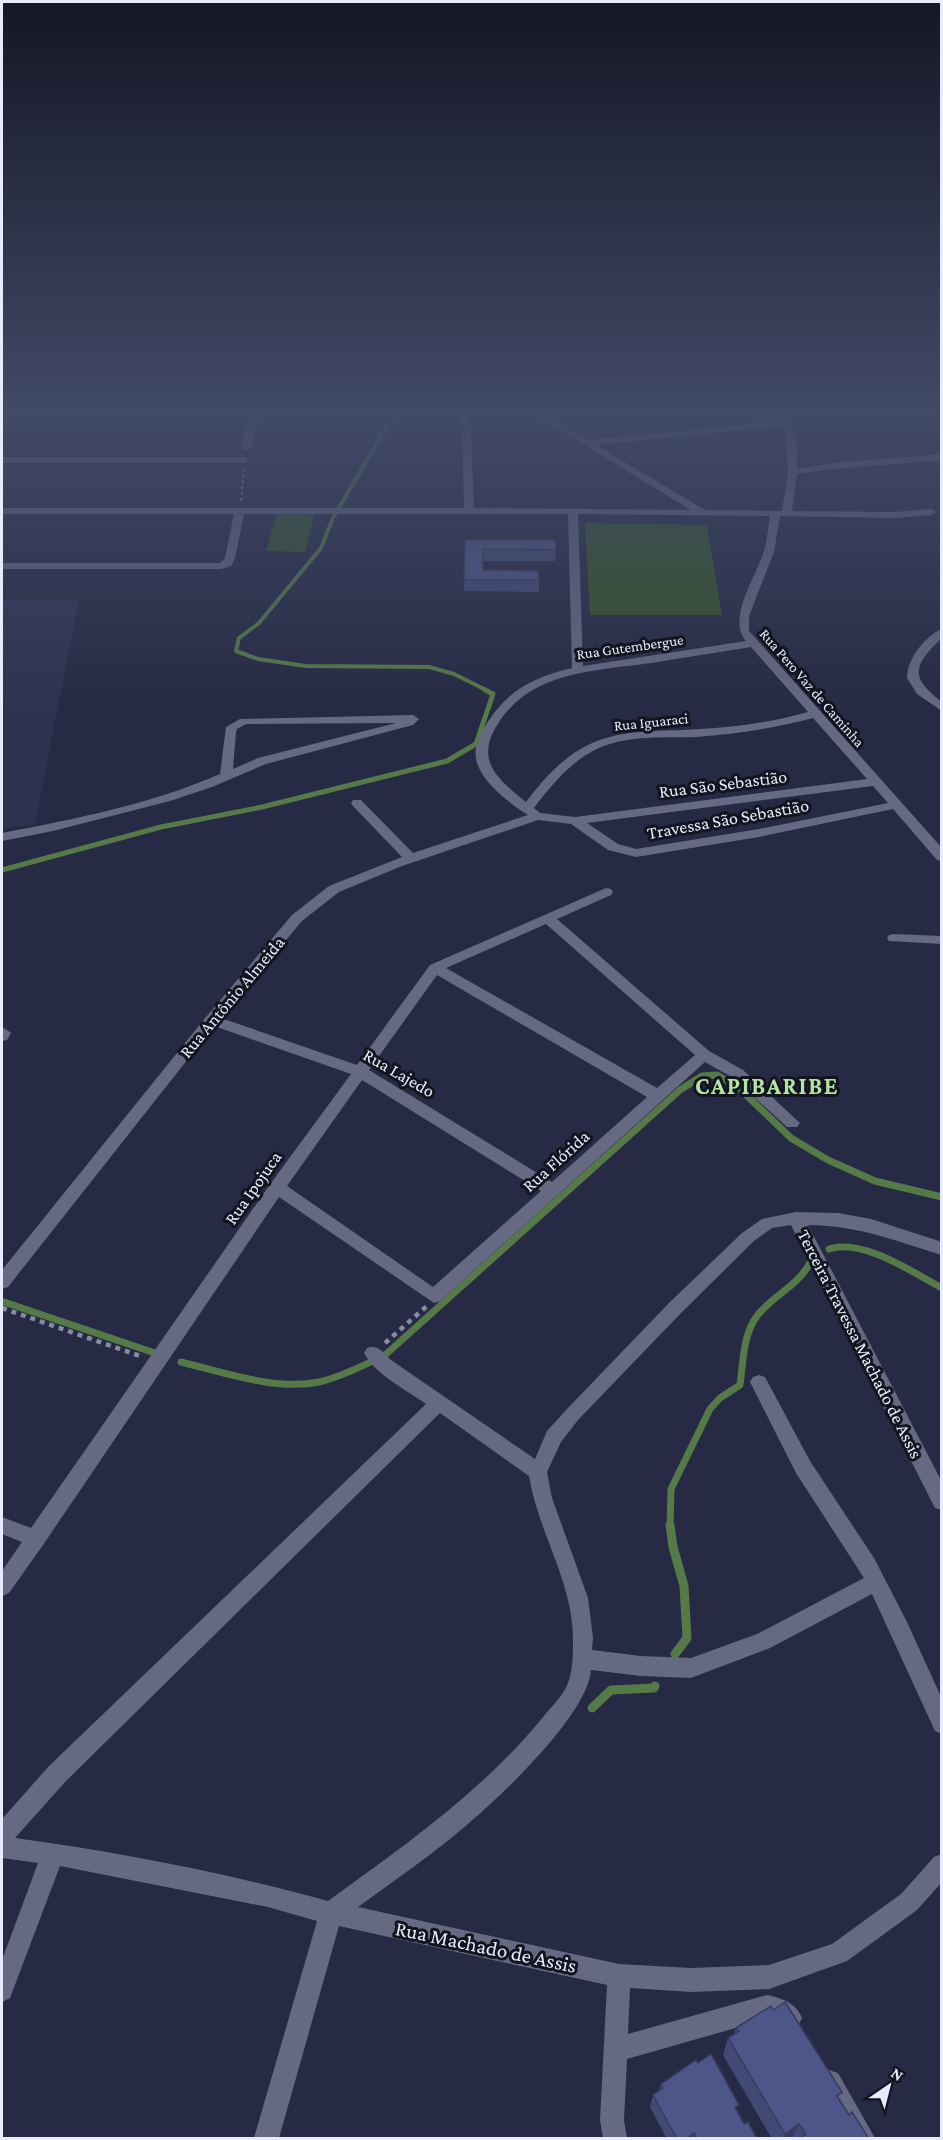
<svg xmlns="http://www.w3.org/2000/svg" width="943" height="2140" font-family="'Crimson Pro',serif">
<rect width="100%" height="100%" fill="#272a44"/>
<path fill="#2f3352" d="M79,599L35,824L2,829V600Z"/>
<path fill="#365528" d="M277,514L314,515L305,552L266,551Z
M585,523L707,525L722,615H590Z"/>
<g fill="none" stroke-linecap="round" stroke-linejoin="round">
<path stroke="#567948" stroke-width="4" d="M396,411L333,518L321,548L259,623L239,638L236,651L258,659L306,666L429,667L454,674L488,691"/>
<path stroke="#567948" stroke-width="5" d="M2,870L161,827L262,807L447,761L476,744L493,694L485,690"/>
<path stroke="#567948" stroke-width="7" d="M829,1249C863,1238 912,1272 942,1288
M4,1302L155,1353
M181,1362C223,1372 275,1391 319,1382C342,1377 363,1365 384,1356L680,1090L702,1076L717,1075L738,1087L791,1138L828,1160L875,1181L942,1197
M670,1527L671,1489L710,1409L720,1398L740,1385C743,1364 743,1334 757,1316C773,1295 796,1288 810,1263"/>
<path stroke="#567948" stroke-width="9" d="M670,1525L673,1547L684,1586L687,1638L675,1654
M592,1708L611,1690L654,1688L655,1686"/>
<path stroke="#888ca1" stroke-width="2" stroke-dasharray="3 3" stroke-linecap="butt" d="M241,501L244,469"/>
<path stroke="#888ca1" stroke-width="4.5" stroke-dasharray="5 5" stroke-linecap="butt" d="M2,1308L140,1356
M385,1343L427,1306"/>
<path fill="#656981" fill-rule="evenodd" d="M171,411H200C194,415 177,416 171,411Z
M251,411H259L251,448L246,451L241,448Z
M462,411H470L474,508L691,510L529,411H539L588,440L772,422L746,411C759,411 788,415 794,429C798,440 796,457 797,469L832,463L942,454V460L832,469L797,474L792,511L896,512L931,509L936,512L931,515L896,518L780,516L774,552L749,616V631L942,848V861L937,860L893,809L759,837L636,857L608,850L571,824L538,820L402,866L339,892L302,921L221,1018L357,1065L430,965L606,888L611,889L613,892L611,895L557,919L709,1051L743,1070L800,1123L797,1127H787L733,1078L705,1062L440,1301L434,1303L279,1197L43,1545L9,1593L2,1596V1571L22,1542L2,1534V1517L31,1528L271,1183L351,1074L214,1026L8,1287L2,1289V1270L206,1017L292,915L329,886L402,857L353,806L351,803L353,800H361L413,853L528,815C510,804 484,784 477,763C473,751 478,738 484,728C506,691 531,678 572,668L568,514H244L235,558L231,566L221,569H2V563H220L225,558L234,514H2V508H464ZM781,426L785,430L788,472L782,511L705,510L596,445ZM578,514L770,516C768,529 767,542 763,554C755,578 727,619 746,641L583,666ZM751,647L808,712C773,722 736,727 699,729C663,732 624,728 590,744C564,756 543,779 526,802C500,781 475,762 496,727C528,671 594,671 651,663C684,658 718,652 751,647ZM813,718L867,779L575,817L540,813L534,808C552,784 573,759 601,747C631,735 665,738 696,737C736,734 775,728 813,718ZM873,786L888,803L759,829L636,849L618,844L587,823ZM546,924L695,1055L657,1088L446,968ZM437,975L647,1097L552,1182L369,1070ZM362,1080L541,1191L433,1287L287,1186Z
M2,457H245L250,460L245,463H2Z
M942,629V638C913,665 909,677 942,702V711L917,694L907,678C907,659 925,636 942,629Z
M413,715L419,719L413,725L266,764L212,787L170,801L53,831L2,841V833C75,819 151,804 220,774L226,727L240,719ZM396,723L258,758L233,769L236,733L237,729L246,724Z
M894,934L942,936V944L889,941L887,938L889,935Z
M4,1028L11,1033L7,1040L2,1041V1029Z
M796,1212L838,1213L871,1219L942,1242V1255C892,1240 861,1226 808,1225L942,1482V1510L935,1508L791,1225L772,1228L754,1241L681,1313L578,1420L561,1442L547,1472L552,1498L588,1598L593,1638L592,1650L641,1656L691,1658L757,1634L864,1578L796,1473L750,1382L753,1377L759,1375L765,1377L810,1461L874,1558L907,1622L942,1699V1734L935,1731L872,1594L770,1648L691,1678L641,1676L591,1670C588,1717 488,1809 450,1839C420,1863 388,1885 358,1907L619,1964L691,1968L769,1965L832,1944L901,1894L934,1857L942,1854V1882L917,1910L847,1961L769,1989L691,1992L630,1988L628,2034L767,1995C782,1998 796,2003 802,2018L798,2026L790,2030L767,2019L627,2059L624,2120L627,2138H603L600,2120L607,1985L339,1926L279,2138H254L317,1921L268,1907L60,1866L10,1998L2,2002V1960L38,1863L2,1858V1819L49,1766L426,1404C407,1390 375,1375 364,1353L367,1348C378,1344 383,1352 391,1360L535,1459L547,1431L566,1410L669,1303L742,1233L762,1219ZM440,1413L529,1476C538,1532 573,1582 573,1639C573,1651 573,1669 569,1680C565,1694 552,1706 543,1717C483,1791 405,1845 328,1901C227,1873 119,1852 15,1838L65,1782Z
M829,2070L838,2073L875,2138H849L817,2082L820,2073Z"/>
</g>
<path fill="#434975" d="M465,540L556,550L555,561H483V570L539,580V592L464,591Z
M736,2028L839,2098L849,2115L869,2139H772L723,2055L728,2038L734,2034Z
M661,2084L737,2111L744,2124L757,2139H667L650,2107L653,2095L659,2091Z"/>
<path fill="#373c5f" d="M799,2124L792,2139H783L785,2134Z
M694,2133L692,2139H686Z"/>
<path fill="#4e5588" stroke="#373c5f" stroke-width="1.5" d="M465,540H555L556,550L483,549V570L538,571L539,580H464Z
M785,2002L842,2092L837,2096L849,2115L852,2112L869,2139H800L806,2134L799,2124L785,2134L728,2038L739,2031L736,2028L771,2006L773,2010Z
M711,2054L739,2105L735,2107L744,2124L748,2122L757,2139H697L694,2133L686,2139H677L653,2095L663,2088L661,2084L696,2060L698,2063Z"/>
<linearGradient id="sky" x2="0" y2="1"><stop stop-color="#151725"/><stop offset="0.58" stop-color="#414a67"/><stop offset="1" stop-color="#414a67" stop-opacity="0"/></linearGradient>
<rect width="943" height="710" fill="url(#sky)"/>
<g text-anchor="middle" dominant-baseline="central" stroke-width="6" stroke-linejoin="round" paint-order="stroke">
<g font-size="15" fill="#e7ebfc" stroke="#12141f">
<text transform="translate(630 647) rotate(-8)">Rua Gutembergue</text>
<text transform="translate(812 688) rotate(49)">Rua Pero Vaz de Caminha</text>
<text transform="translate(651 722) rotate(-6)">Rua Iguaraci</text>
</g>
<g font-size="18" fill="#e7ebfc" stroke="#12141f">
<text transform="translate(723 784) rotate(-7)">Rua São Sebastião</text>
<text transform="translate(728 819) rotate(-10)">Travessa São Sebastião</text>
<text transform="translate(232 997) rotate(-50)">Rua Antônio Almeida</text>
<text transform="translate(399 1073) rotate(30)">Rua Lajedo</text>
<text transform="translate(556 1161) rotate(-42)">Rua Flórida</text>
<text transform="translate(253 1188) rotate(-55)">Rua Ipojuca</text>
<text transform="translate(860 1344) rotate(63)">Terceira Travessa Machado de Assis</text>
</g>
<g font-size="21" fill="#e7ebfc" stroke="#12141f">
<text transform="translate(486 1947) rotate(12)">Rua Machado de Assis</text>
</g>
<g font-size="24" font-weight="bold" letter-spacing="1.5" fill="#b5e4a2" stroke="#12141f">
<text x="767" y="1085">CAPIBARIBE</text>
</g>
</g>
<rect width="943" height="2140" fill="none" stroke="#e7ebfc" stroke-width="6"/>
<g transform="translate(889 2086) rotate(35)" stroke="#12141f" stroke-width="4.5" paint-order="stroke">
<path d="M0-4.5L10 22L0 15L-10 22Z" fill="#e7ebfc"/>
<text y="-9" font-size="16" font-weight="bold" text-anchor="middle" fill="#e7ebfc">N</text>
</g>
</svg>
